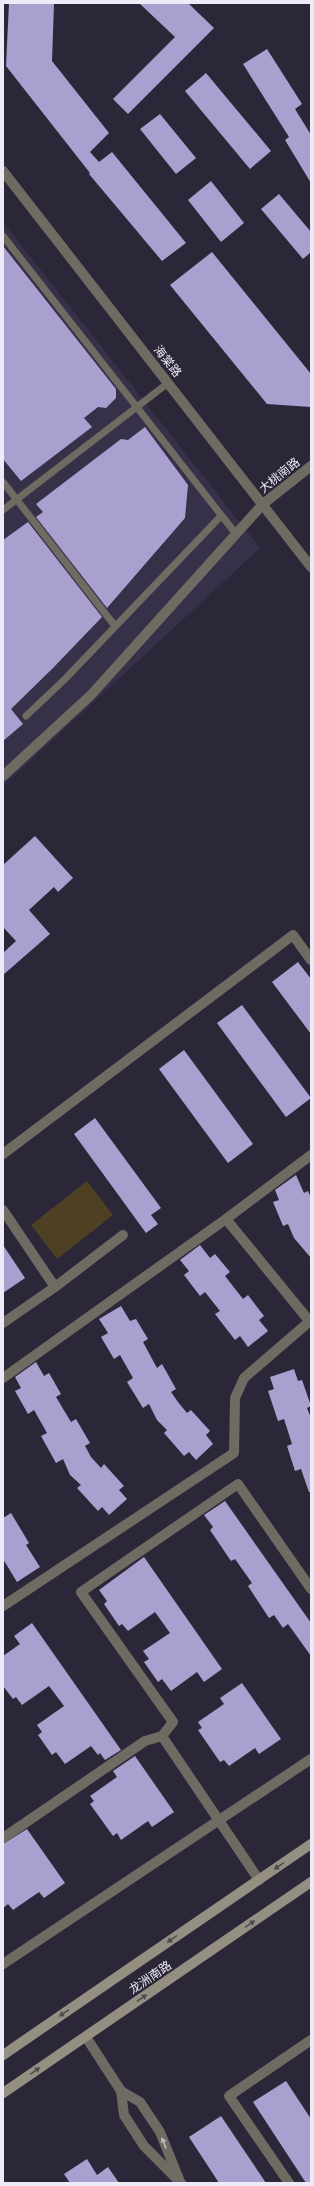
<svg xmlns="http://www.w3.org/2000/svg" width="314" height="2186" font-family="'PT Serif','Noto Sans SC',serif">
<rect width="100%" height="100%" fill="#2b2739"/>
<path fill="#363148" d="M3,222L260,548L3,786Z"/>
<path fill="#4e4123" d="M87,1181L113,1215L57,1259L31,1225Z"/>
<path fill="#aaa0d0" d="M9,3H54L52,61L109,133L90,152L99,162L112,152L186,243L162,261L89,174L90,173L6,66Z
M139,3H188L214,28L128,114L113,99L175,37Z
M267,49L302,104L295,109L311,135V183L285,140L289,137L243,64Z
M206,73L271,151L250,169L185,91Z
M160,114L196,158L176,174L140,129Z
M211,181L244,223L221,242L188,200Z
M279,194L311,232V252L303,259L261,209Z
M3,246L116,389V398L106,408L98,407L84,418L92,427L21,481L3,459Z
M212,252L311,374V407L267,404L170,285Z
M145,427L188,485L185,518L107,608L36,517L43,512L36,504L121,439L128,440Z
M28,522L102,617L53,668L11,709L23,724L3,741V540Z
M35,836L73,878L58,892L54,887L29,910L50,934L3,975V953L16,941L3,927V865Z
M298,962L311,979V1034L272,982Z
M242,1005L311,1098L286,1117L217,1023Z
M184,1050L253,1144L228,1163L159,1069Z
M95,1118L161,1208L151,1215L158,1224L146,1233L74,1134Z
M296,1175L304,1193L308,1191L311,1198V1258L294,1238L288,1224L283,1226L273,1202L279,1200L275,1190Z
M3,1245L25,1278L3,1293Z
M200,1245L210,1258L215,1254L230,1272L225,1276L243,1299L248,1295L264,1316L259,1320L268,1331L248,1347L240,1336L235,1340L215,1314L220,1311L205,1292L200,1296L184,1275L189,1271L180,1260Z
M121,1306L130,1321L136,1319L148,1339L143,1342L157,1368L162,1364L176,1389L171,1392L178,1402L187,1413L191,1410L210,1431L206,1435L213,1444L196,1460L189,1452L184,1456L164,1433L167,1430L157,1420L149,1404L143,1408L127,1382L133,1378L120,1355L114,1359L101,1337L108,1333L99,1319Z
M36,1362L44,1376L49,1373L61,1394L56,1397L71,1422L76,1419L90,1443L85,1446L91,1457L101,1468L104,1464L124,1486L119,1490L127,1499L109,1515L102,1507L98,1511L77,1488L81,1485L70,1475L63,1459L56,1463L41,1436L47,1433L34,1410L28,1414L15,1391L21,1388L15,1377Z
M294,1369L298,1381L302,1380L311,1406L307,1408L311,1418V1492H309L301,1469L295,1471L287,1446L292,1444L284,1419L278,1421L268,1391L274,1389L270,1377Z
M225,1501L311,1623V1656L288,1624L283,1628L274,1615L269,1618L248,1586L252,1583L235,1559L231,1561L210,1530L213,1527L204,1515Z
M11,1513L29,1543L26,1545L40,1567L17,1582L3,1559V1518Z
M144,1557L222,1669L204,1682L197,1672L171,1691L162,1679L158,1682L144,1662L149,1659L143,1651L170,1633L155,1612L128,1631L122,1624L119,1626L104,1604L107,1601L99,1590Z
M32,1623L121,1750L105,1760L100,1753L98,1755L91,1746L65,1764L56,1752L52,1755L38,1735L42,1732L37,1725L64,1706L49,1686L22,1705L16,1697L13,1699L3,1686V1656L20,1644L14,1636Z
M242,1683L281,1739L259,1754L255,1748L229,1766L224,1760L220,1762L198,1730L202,1728L198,1722L224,1704L220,1698Z
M135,1756L174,1812L152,1827L148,1821L121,1840L117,1833L113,1836L90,1804L94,1801L90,1796L117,1777L113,1771Z
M27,1829L65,1883L44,1898L39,1892L13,1910L8,1904L3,1908V1844Z
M286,2081L311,2119V2183H306L253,2102Z
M221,2116L266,2183H219L189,2137Z
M87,2159L97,2175L108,2167L119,2183H70L64,2174Z"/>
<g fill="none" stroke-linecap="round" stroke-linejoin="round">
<path stroke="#6f6b62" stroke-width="7" d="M3,236L236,534
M3,482L115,626
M3,510L168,383
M26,716L65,679L221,516"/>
<path stroke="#6f6b62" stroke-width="10" d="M3,776L91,695L263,504
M3,1154L293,935L311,960
M311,1155L226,1219L311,1323
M3,1210L55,1287L123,1235
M3,1323L55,1287
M3,1378L226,1219
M3,1606L234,1453L235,1398L244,1378L310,1321
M3,1838L145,1741L162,1736
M259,1880L162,1736L173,1722L81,1592L238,1484L311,1589
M3,1964L311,1759
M86,2037L121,2091
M179,2179L160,2132L140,2102L121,2091L124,2115L144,2146L181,2183
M289,2183L229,2096L311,2040"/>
<path stroke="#6f6b62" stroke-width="10" d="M3,171L311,567
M263,504L311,466"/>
<path stroke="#958f81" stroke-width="10" d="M3,2055L311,1844
M3,2093L311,1882"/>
</g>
<defs><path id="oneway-solid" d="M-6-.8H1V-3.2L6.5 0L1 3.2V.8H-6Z"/></defs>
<g fill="#504b52">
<use href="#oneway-solid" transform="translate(279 1866) rotate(146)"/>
<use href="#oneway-solid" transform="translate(250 1924) rotate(-34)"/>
<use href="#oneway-solid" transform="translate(172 1939) rotate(146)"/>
<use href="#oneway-solid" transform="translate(142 1998) rotate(-34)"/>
<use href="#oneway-solid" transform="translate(64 2013) rotate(146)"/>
<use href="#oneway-solid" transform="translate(35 2071) rotate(-34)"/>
</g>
<use fill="#bbb8bb" href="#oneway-solid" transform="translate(164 2143) rotate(-111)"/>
<g text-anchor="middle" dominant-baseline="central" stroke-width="4" stroke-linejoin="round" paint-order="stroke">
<g font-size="12" fill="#edebf7" stroke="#2b2739">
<text transform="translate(168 361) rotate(52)">海棠路</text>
<text transform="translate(279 475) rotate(-39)">大桃南路</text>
<text transform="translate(150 1977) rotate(-34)">龙洲南路</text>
</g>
</g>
<rect width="314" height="2186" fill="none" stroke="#edebf7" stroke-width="8"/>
</svg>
